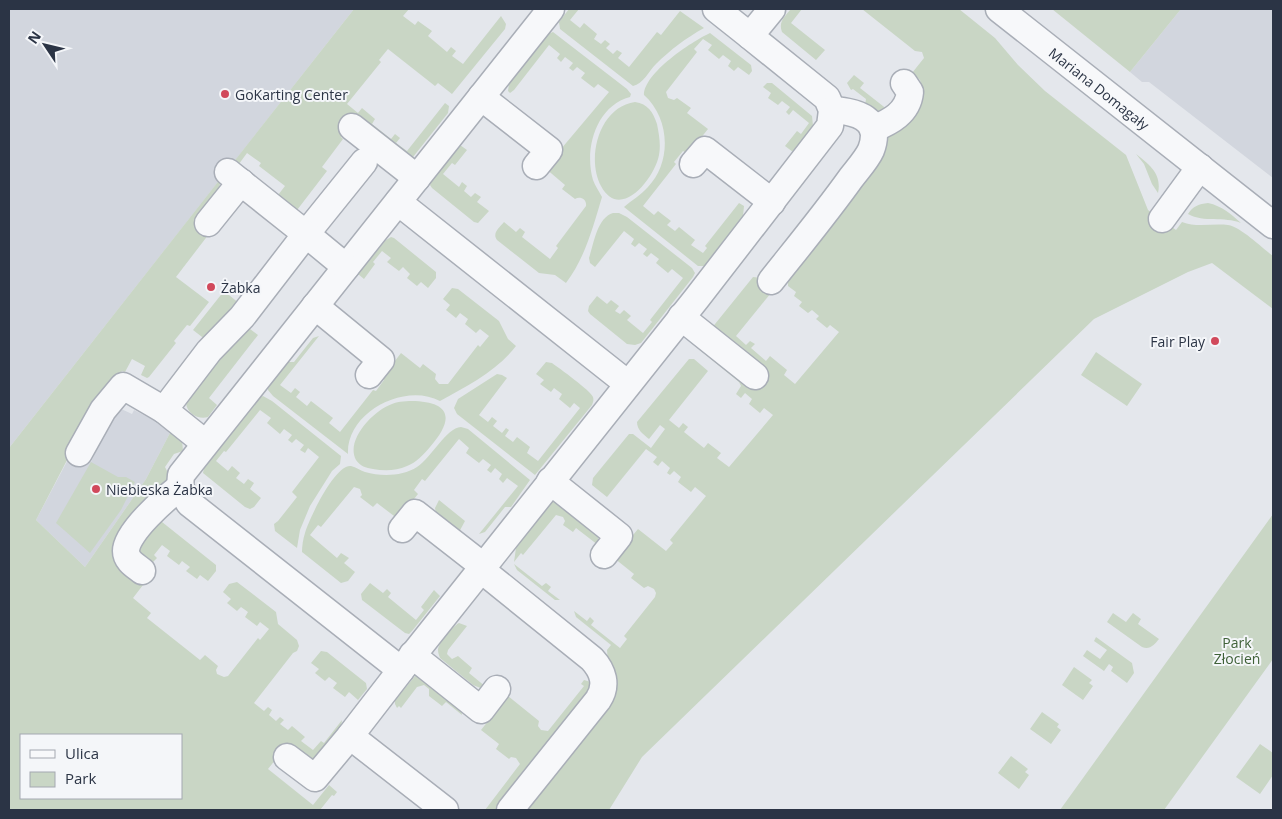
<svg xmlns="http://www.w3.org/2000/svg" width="1282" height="819" font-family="'Open Sans',sans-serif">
<rect width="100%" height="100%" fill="#e4e7ec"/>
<path fill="#d2d6de" d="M9,9H354L9,448Z
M1181,9H1273V178L1149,82H1142L1130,72Z
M117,407L132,414L134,410L165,426L171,431L146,479L85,567L36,520L72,452L91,462Z"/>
<path fill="#c9d6c5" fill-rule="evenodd" d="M354,9H409L403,16L415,25L418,21L432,31L428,36L447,52L451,47L456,51L452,56L463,64L501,16L506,24L505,29L452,94L438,83L435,86L388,49L379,60L381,62L347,104L358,113L362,108L375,119L372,124L391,139L395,134L400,138L396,143L407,151L445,103L449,106L448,113L413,157L345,132L341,137L343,139L322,167L327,171L294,214L275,199L285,186L259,166L261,163L247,153L236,168L232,164Z
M569,9H579L570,20L580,28L584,23L597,34L594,39L601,44L605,40L610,44L606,48L613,54L617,50L622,53L618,58L629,67L657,32L661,35L680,11L704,28C686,38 670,50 656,64C649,71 643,84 633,86L560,29L559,22Z
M791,9H802L791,23L825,50L816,60L782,32C778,22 785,16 791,9Z
M862,9H959L995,38L1018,65L1045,91L1126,155L1148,210L1176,230L1182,222C1197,228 1213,223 1228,225C1241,227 1262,248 1273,256V309L1212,263L1188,272L1094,319L642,757L609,810H520L608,663L607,650L611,645L576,617L574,611L587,621L590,617L594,621L591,625L620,648L627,639L624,636L655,597L656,593L654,589L648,586L644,588L631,578L634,574L614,558L638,529L666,551L673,543L670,540L706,496L695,487L691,492L678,482L681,477L674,471L670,475L667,473L670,468L662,461L658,466L653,462L657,457L646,449L607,497L592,485L593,478L629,434H633L651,448L665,429L660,425L649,439C643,434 637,430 637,422L689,359H694L708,371L669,420L679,428L683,423L688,427L684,432L704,448L708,443L721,453L717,458L729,467L773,415L764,408L760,413L749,404L752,399L745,393L741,398L736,394L741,386L739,382L691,343V340L711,329L753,277L762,278L775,288L736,336L746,345L750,341L755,344L751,348L766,361L770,356L787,370L784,375L795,384L839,332L830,325L827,328L816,319L819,316L812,310L808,313L799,306L802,302L794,296L796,292L788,286V281L814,249L883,140L922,88L920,80L912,73L924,58L922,52L915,51Z
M1052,9H1181L1130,72Z
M553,32L627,89L631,94L630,97C596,106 584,149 593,180C595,186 599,191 602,197C593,227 585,258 566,283L555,275L539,273L497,240C492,233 499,228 504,222L516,232L520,228L525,232L522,237L550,259L558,248L556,246L586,206C587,199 580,196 575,199L562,189L565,185L545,168L609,92L598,84L594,88L581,78L585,73L577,67L573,71L569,68L573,63L565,57L561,62L557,58L560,54L549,45L514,90L510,93L508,91L509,84L548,34Z
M710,33L751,65L752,71L749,75L738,67L734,71L728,66L731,61L723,55L719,59L708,50L712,45L703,39L694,49L697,52L666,92L668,98L674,100L677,98L691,108L687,113L708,129L688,154L683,151L674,162L676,164L643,206L654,215L658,211L671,221L667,225L675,231L679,227L695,240L691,245L703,253L707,248L705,246L739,203L744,206L743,216L741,220L705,266H698L624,207C632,200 641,195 648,187C672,162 670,118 644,95C644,73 691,42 710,33Z
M854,75L864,83L860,88L888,110L881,115L865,106L866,99L853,89L851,90L847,83Z
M767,83H772L812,116L813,126L793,152L785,146L797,131L801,134L809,123L793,110L789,115L786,112L790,107L782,101L778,105L768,98L771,93L763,87Z
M635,102C648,104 653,112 657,124C659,134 661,145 659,155C655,178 620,222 601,186C586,158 599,107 635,102Z
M460,145L467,150L455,165L452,163L443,174L459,187L462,182L467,186L464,191L471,197L475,193L481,197L477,202L489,211L478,223L474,222L432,188L430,185L431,181Z
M1136,154C1150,165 1162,174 1158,193L1152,184L1144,164Z
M221,178L212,230L176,277L209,302L190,326L187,325L174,341L176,343L149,377L147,378L141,375L145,366L132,359L125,372L122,371L94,408L36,520L85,567L146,479L171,431L182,440L183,451L174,454L165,467L170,477L158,490L121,568L143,585L133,598L151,613L147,618L200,660L205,655L218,666L216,670L217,674L224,677L228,676L258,638L260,640L269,629L260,622L257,626L245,617L248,612L241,607L237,611L227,603L231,599L223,592L229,584L237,582L276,612L278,624L297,640L299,646L297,651L293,653L254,703L264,711L268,707L272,710L269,715L276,721L280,717L284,720L280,724L288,730L292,726L305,737L301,741L313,750L321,741L324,743L342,720L341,727L316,758L276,759L268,769L313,805L329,785L337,792L334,796L332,795L320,810H9V448ZM21,735H181V798H21Z
M1208,203C1222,206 1231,214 1241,223C1224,216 1204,223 1188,214C1193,206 1199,204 1208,203Z
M613,213H619L627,217L692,268L695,273L693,277L641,343L635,345L627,344L590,314L588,311L589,306L597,296L607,304L611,300L619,306L615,311L620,314L624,310L631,316L627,320L643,333L652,322L650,320L683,278L672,269L668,273L656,263L659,259L651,253L647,257L643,254L647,249L639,243L635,247L631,244L634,239L624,231L595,267L590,263L589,258C594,243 597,218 613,213Z
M391,237L394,238L436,272V278L428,288L421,282L417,286L407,278L410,274L403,267L399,271L387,262L391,258L382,251L373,262L375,264L364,279L358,274L386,240Z
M452,288L458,289L499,321L508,339L516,346C497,371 467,386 440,401C404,382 346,413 348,454L273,396L268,390V387L288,362H294L313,338L319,336L280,385L291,393L295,388L300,392L296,397L307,406L311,401L333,418L329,423L340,432L373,390L376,391L384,380L382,378L401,353L420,368L423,364L436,374L435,379L439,384H448L478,345L480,347L489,336L480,329L476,333L465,324L468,319L460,313L456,318L446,310L450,305L443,299Z
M224,291L240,304L206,340L193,330Z
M246,326L258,335L209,398L217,405L208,417C199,420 187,414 186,403L216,358Z
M1096,352L1142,384L1127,406L1081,375Z
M546,362L552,363C559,368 591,391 593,397C594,401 593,402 592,405L535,475L457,414L454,408L458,399L497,374L502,375L507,378L479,415L488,422L492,417L497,421L493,426L502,433L506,428L509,430L505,436L513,442L517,437L530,447L527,453L538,461L580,408L574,403L570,408L559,399L562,394L554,388L551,392L540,384L544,380L536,374Z
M263,396L272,401L341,456L340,464L332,471L310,506L300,530L297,548L275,531L274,524L278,521L297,497L292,492L319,457L308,448L305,453L300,450L304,445L296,439L292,443L288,440L292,435L284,429L280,434L267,423L271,418L260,410L226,452L224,451L216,461L228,471L232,466L240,473L236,478L244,484L248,479L254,483L250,489L261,498L254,507L250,509L245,507L203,473L204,468L259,398Z
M415,401C454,403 452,422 430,447C424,454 416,463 407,466C396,471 384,471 373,469C366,468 360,466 356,460C345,440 374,410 392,404C399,401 407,401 415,401Z
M461,427L468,429L530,480L511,507H505L485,532L479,534L518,486L507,478L503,483L499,479L502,474L495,468L491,473L487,470L491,465L483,459L479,463L466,453L469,448L459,439L425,481L422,479L414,490L418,494L398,519L377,503L373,507L360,497L362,495L360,489L354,487L321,527L318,525L310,535L337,558L341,553L349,558L344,563L355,572L348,581L341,583L302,552C302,546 303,539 305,533C309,519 335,464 351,466C356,467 361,471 365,472C382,477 403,476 417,467C432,457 446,428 461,427Z
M91,462L118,477H126L135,482L121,510L90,553L56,523Z
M439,500L465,521L458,534L436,514L435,508Z
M556,500L598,534V545L576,528L573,532L563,525L565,521L563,517L556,515L523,555L521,553L514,562L516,548L552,501Z
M1273,514V659L1164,810H1060Z
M157,518L216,565V571L208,581L200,575L197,579L186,571L190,567L182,561L179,565L167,556L170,551L162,545L154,555L157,558L150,565L139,555L138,546Z
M514,564L542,586L546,583L551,587L548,591L560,600H555L517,570Z
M370,583L383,593L387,589L391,593L388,597L416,620L424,610L421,607L434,590L440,596L412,631L409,634L405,633L362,600L361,594Z
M1113,613L1126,622L1133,613L1141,619L1138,624L1159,639C1154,645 1150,650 1142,647L1107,622Z
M459,623L467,626L448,650L447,654L452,659L458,656L472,668L469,673L486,687L483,689L473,685L440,658C439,655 438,653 438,650C438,643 454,625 459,623Z
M1096,637L1132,663L1134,673L1127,683L1111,671L1113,667L1109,664L1104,671L1083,656L1087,650L1100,659L1107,650L1094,641Z
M321,651L327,652L366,683L367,689L358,700L349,692L345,697L333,688L337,683L329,677L325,681L315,673L319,669L311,663Z
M1074,667L1092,680L1089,683L1093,686L1083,700L1062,685Z
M416,675L461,709L462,715L446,702L442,706L429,696V689L424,685L417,687L401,708L399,706L397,708L395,704V700Z
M584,680L594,683L499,810H485L520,764L516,758L511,757L509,759L496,749L499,744L481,730L508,696L539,721L538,726L541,730L548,731L584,686L581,684Z
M1042,712L1059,724L1057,727L1061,730L1051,744L1030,729Z
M1260,744L1273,753V775L1260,794L1236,777Z
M1011,756L1028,769L1025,772L1029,775L1019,789L998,773Z"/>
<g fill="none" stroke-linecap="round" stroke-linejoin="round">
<defs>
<g id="minor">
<path d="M551,9L181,475L180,487L189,503L401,670L697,298L830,126L832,110L827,98L750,36L772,9"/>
<path d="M716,9L750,36"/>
<path id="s1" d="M999,9L1273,225"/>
<path d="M481,97L549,150L536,166"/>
<path d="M352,127L417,178"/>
<path d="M873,129C890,122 908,113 910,92L904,83"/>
<path d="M693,164L705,150L772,202"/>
<path d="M228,172L306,234L364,162"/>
<path d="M398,202L628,384"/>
<path d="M1162,219L1200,167"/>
<path d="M208,223L241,182"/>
<path d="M771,281C798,247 826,213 851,178C858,169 867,159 871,150C873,145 874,139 874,135C873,114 848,111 832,110"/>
<path d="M315,306L381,360L369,375"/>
<path d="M681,317L755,376"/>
<path d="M205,443L164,410L209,351L242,317L306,234L346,267"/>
<path d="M79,453L103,410L123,386L164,410"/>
<path d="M550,481L619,536L604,555"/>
<path d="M402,529L415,513L474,559L489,576L592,659C603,671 608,685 598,700L510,810"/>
<path d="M142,571C136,566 126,561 126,551C126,532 166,498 180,487"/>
<path d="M412,655L481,710L497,689"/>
<path d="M401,670L350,736L445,810"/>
<path d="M287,757L315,778L350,736"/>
</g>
</defs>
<use href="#minor" stroke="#a9aeb7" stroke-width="29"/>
<use href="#minor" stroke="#f7f8fa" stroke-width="26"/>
</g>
<g fill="#d1495b" stroke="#f4f6f9" stroke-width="2">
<circle cx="225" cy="94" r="5"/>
<circle cx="211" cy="287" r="5"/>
<circle cx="1215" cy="341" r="5"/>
<circle cx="96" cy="489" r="5"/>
</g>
<g text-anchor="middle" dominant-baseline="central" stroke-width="4" stroke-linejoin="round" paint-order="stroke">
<g font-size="14" fill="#2b3445" stroke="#f4f6f9">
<text stroke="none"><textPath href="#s1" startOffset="128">Mariana Domagały</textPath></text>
</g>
<g font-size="14" fill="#2b3445" stroke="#f4f6f9" text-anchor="start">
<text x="235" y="94">GoKarting Center</text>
<text x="221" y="287">Żabka</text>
<text x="1205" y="341" text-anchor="end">Fair Play</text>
<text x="106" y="489">Niebieska Żabka</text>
</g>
<g font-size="14" fill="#3f6138" stroke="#f4f6f9">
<text x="1237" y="642">Park<tspan x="1237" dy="16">Złocień</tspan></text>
</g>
</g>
<rect width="1282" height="819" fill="none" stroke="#2b3445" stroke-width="20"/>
<rect x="20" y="734" width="162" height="65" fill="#f4f6f9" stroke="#a4a8b1"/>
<rect x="30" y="750" width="25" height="8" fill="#f7f8fa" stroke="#a4a8b1"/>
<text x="65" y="759" font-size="15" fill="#2b3445">Ulica</text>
<rect x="30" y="772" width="25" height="15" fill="#c9d6c5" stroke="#a4a8b1"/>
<text x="65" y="784" font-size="15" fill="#2b3445">Park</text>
<g transform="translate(45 45) rotate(305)" stroke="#f4f6f9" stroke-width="4" paint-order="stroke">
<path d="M0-4L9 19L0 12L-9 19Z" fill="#2b3445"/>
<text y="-8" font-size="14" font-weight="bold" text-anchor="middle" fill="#2b3445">N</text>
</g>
</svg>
